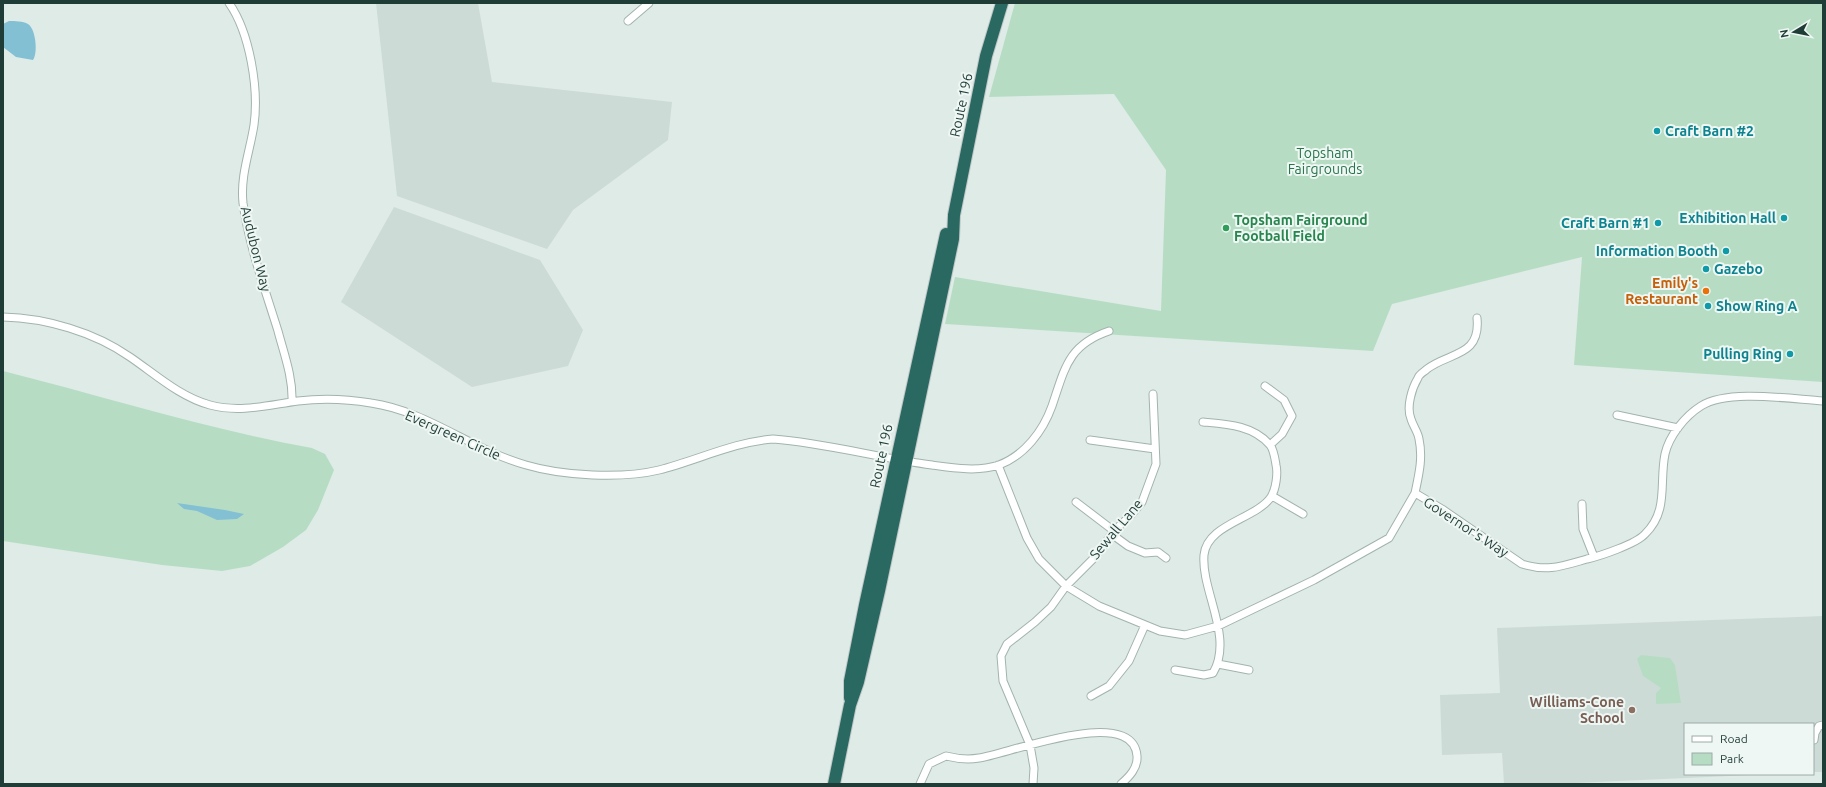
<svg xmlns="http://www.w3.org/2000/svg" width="1826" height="787" font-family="Ubuntu,sans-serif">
<rect width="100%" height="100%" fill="#dfebe7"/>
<path fill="#cddbd6" d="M376,3H478L492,82L672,102L668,140L573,210L547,249L397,196Z
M394,207L540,260L583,330L568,366L472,387L341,302Z
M1823,616V772H1813V724H1685V774H1774L1553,784H1504L1502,753L1442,755L1440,695L1500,693L1497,628Z"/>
<path fill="#b6ddc4" d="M1015,3H1823V382L1574,365L1582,257L1392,304L1373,351L945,324L955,277L1161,311L1166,170L1114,94L989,97Z
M3,371C106,397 207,429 312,448L325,454L334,470L318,510L306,530L283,547L250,566L222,571L162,565L3,541Z
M1641,655L1670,658L1675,665L1681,703L1656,704V693L1661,688L1643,676L1637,659Z"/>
<path fill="#84c0d3" d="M9,21C15,21 23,21 28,24C36,29 38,53 33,60L16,57L3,47V24Z
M177,503L225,510L244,514L237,519L217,520L197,511L184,509Z"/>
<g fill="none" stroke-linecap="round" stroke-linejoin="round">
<defs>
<path id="street" d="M229,3C250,33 259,89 254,125C250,151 240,176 243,203C249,246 265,289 278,331C284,354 293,377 292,402
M628,21L649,3
M3,317C46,318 94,332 130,357C155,374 180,397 210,405C240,413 268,405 298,401C322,398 347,399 371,403C427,411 472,450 526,465C563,476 622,479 659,470C698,460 734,442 773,439C826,443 879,458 932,465C953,468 978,472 999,465C1025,455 1043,431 1052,406C1065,368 1068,345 1109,331
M1265,386L1284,400L1292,416L1282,434L1270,445
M1617,415L1678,428
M1090,440L1155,449
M998,465L1027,538L1039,559L1066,586L1099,606L1160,631L1185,635L1218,626L1314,580L1389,538L1415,493L1442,509L1522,564C1548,572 1562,566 1587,559C1600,556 1636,544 1645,534C1669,511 1659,483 1665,454C1669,436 1685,416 1701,406C1728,389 1790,399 1823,401
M1415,493C1419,474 1423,458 1419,439C1418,432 1413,426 1411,419C1406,407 1412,388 1418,378C1419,374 1424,372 1427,369C1449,352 1481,357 1477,318
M1272,496L1303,514
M1076,502L1114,531L1117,538L1128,546L1145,553L1158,552L1166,558
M1582,504L1583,529L1594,557
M1218,664L1249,670
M1175,670L1204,675L1213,673C1234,637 1201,591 1204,555C1207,524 1256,519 1271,497C1276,489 1278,473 1276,465C1275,459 1274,450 1270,445C1253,425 1226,424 1203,422
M1091,696L1109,686L1129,661L1145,625
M1814,740L1815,733L1819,726L1823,725
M920,784L929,764L946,756C958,759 967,760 979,758C1008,754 1133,704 1137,756C1138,768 1129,777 1121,784
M1033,784L1034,768L1030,745L1003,681L1001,656L1007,644L1035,622L1051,607L1066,586L1095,557L1114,531L1131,515L1142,502L1156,464L1153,394"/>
<path id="highway" d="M850,698V681L865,605L946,234
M834,784L850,705L858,682L879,591L953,239L954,215L986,56L1002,3"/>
</defs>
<use href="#street" stroke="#a2b3ae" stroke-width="9"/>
<use href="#highway" stroke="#c0c8c7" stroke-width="14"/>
<use href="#street" stroke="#fff" stroke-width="7"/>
<use href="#highway" stroke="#2a6962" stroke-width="12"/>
</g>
<g fill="#0f9aa8" stroke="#eff7f4" stroke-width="1.5">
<circle cx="1657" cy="131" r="4"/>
<circle cx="1784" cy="218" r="4"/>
<circle cx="1658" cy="223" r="4"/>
<circle cx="1726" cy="251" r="4"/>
<circle cx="1706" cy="269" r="4"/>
<circle cx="1708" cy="306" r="4"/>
<circle cx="1790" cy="354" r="4"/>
</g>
<circle fill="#2e9e5b" stroke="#eff7f4" stroke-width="1.5" cx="1226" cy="228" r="4"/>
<circle fill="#e8710a" stroke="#eff7f4" stroke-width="1.5" cx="1706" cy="291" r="4"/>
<circle fill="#8d6e63" stroke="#eff7f4" stroke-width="1.5" cx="1632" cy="710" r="4"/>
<g text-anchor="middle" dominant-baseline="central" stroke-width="4" stroke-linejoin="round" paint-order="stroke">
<g font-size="14" fill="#1f3c36" stroke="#eff7f4">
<text transform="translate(961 105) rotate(-78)">Route 196</text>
<text transform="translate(256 249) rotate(76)">Audubon Way</text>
<text transform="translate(453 435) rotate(24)">Evergreen Circle</text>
<text transform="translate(881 456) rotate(-78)">Route 196</text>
<text transform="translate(1466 527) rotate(33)">Governor's Way</text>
<text transform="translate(1116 529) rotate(-50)">Sewall Lane</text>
</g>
<g font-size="14" font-weight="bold" fill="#0d838f" stroke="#eff7f4" text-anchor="end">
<text x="1665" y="131" text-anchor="start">Craft Barn #2</text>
<text x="1776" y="218">Exhibition Hall</text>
<text x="1650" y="223">Craft Barn #1</text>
<text x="1718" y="251">Information Booth</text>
<text x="1714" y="269" text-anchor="start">Gazebo</text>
<text x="1716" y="306" text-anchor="start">Show Ring A</text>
<text x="1782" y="354">Pulling Ring</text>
</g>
<g font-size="14" fill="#28744c" stroke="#eff7f4">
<text x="1325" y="153">Topsham<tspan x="1325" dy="16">Fairgrounds</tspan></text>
</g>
<g font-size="14" font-weight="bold" fill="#27864d" stroke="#eff7f4" text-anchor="start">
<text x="1234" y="220">Topsham Fairground<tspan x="1234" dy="16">Football Field</tspan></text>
</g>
<g font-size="14" font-weight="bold" fill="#c56008" stroke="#eff7f4" text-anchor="end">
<text x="1698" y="283">Emily's<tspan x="1698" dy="16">Restaurant</tspan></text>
</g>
<g font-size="14" font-weight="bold" fill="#785e54" stroke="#eff7f4" text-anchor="end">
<text x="1624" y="702">Williams-Cone<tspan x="1624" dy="16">School</tspan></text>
</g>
</g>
<rect width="1826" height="787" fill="none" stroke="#1f3c36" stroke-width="8"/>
<rect x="1684" y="723" width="130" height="52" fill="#eff7f4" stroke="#9caca8"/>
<rect x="1692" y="736" width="20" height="6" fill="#ffffff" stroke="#9caca8"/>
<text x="1720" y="743" font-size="12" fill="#1f3c36">Road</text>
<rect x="1692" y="753" width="20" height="12" fill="#b6ddc4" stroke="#9caca8"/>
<text x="1720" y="763" font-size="12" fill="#1f3c36">Park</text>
<g transform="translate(1794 32) rotate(260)" stroke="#eff7f4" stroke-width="3" paint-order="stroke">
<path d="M0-3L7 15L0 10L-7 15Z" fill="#1f3c36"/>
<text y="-6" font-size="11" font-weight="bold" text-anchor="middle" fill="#1f3c36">N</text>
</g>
</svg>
